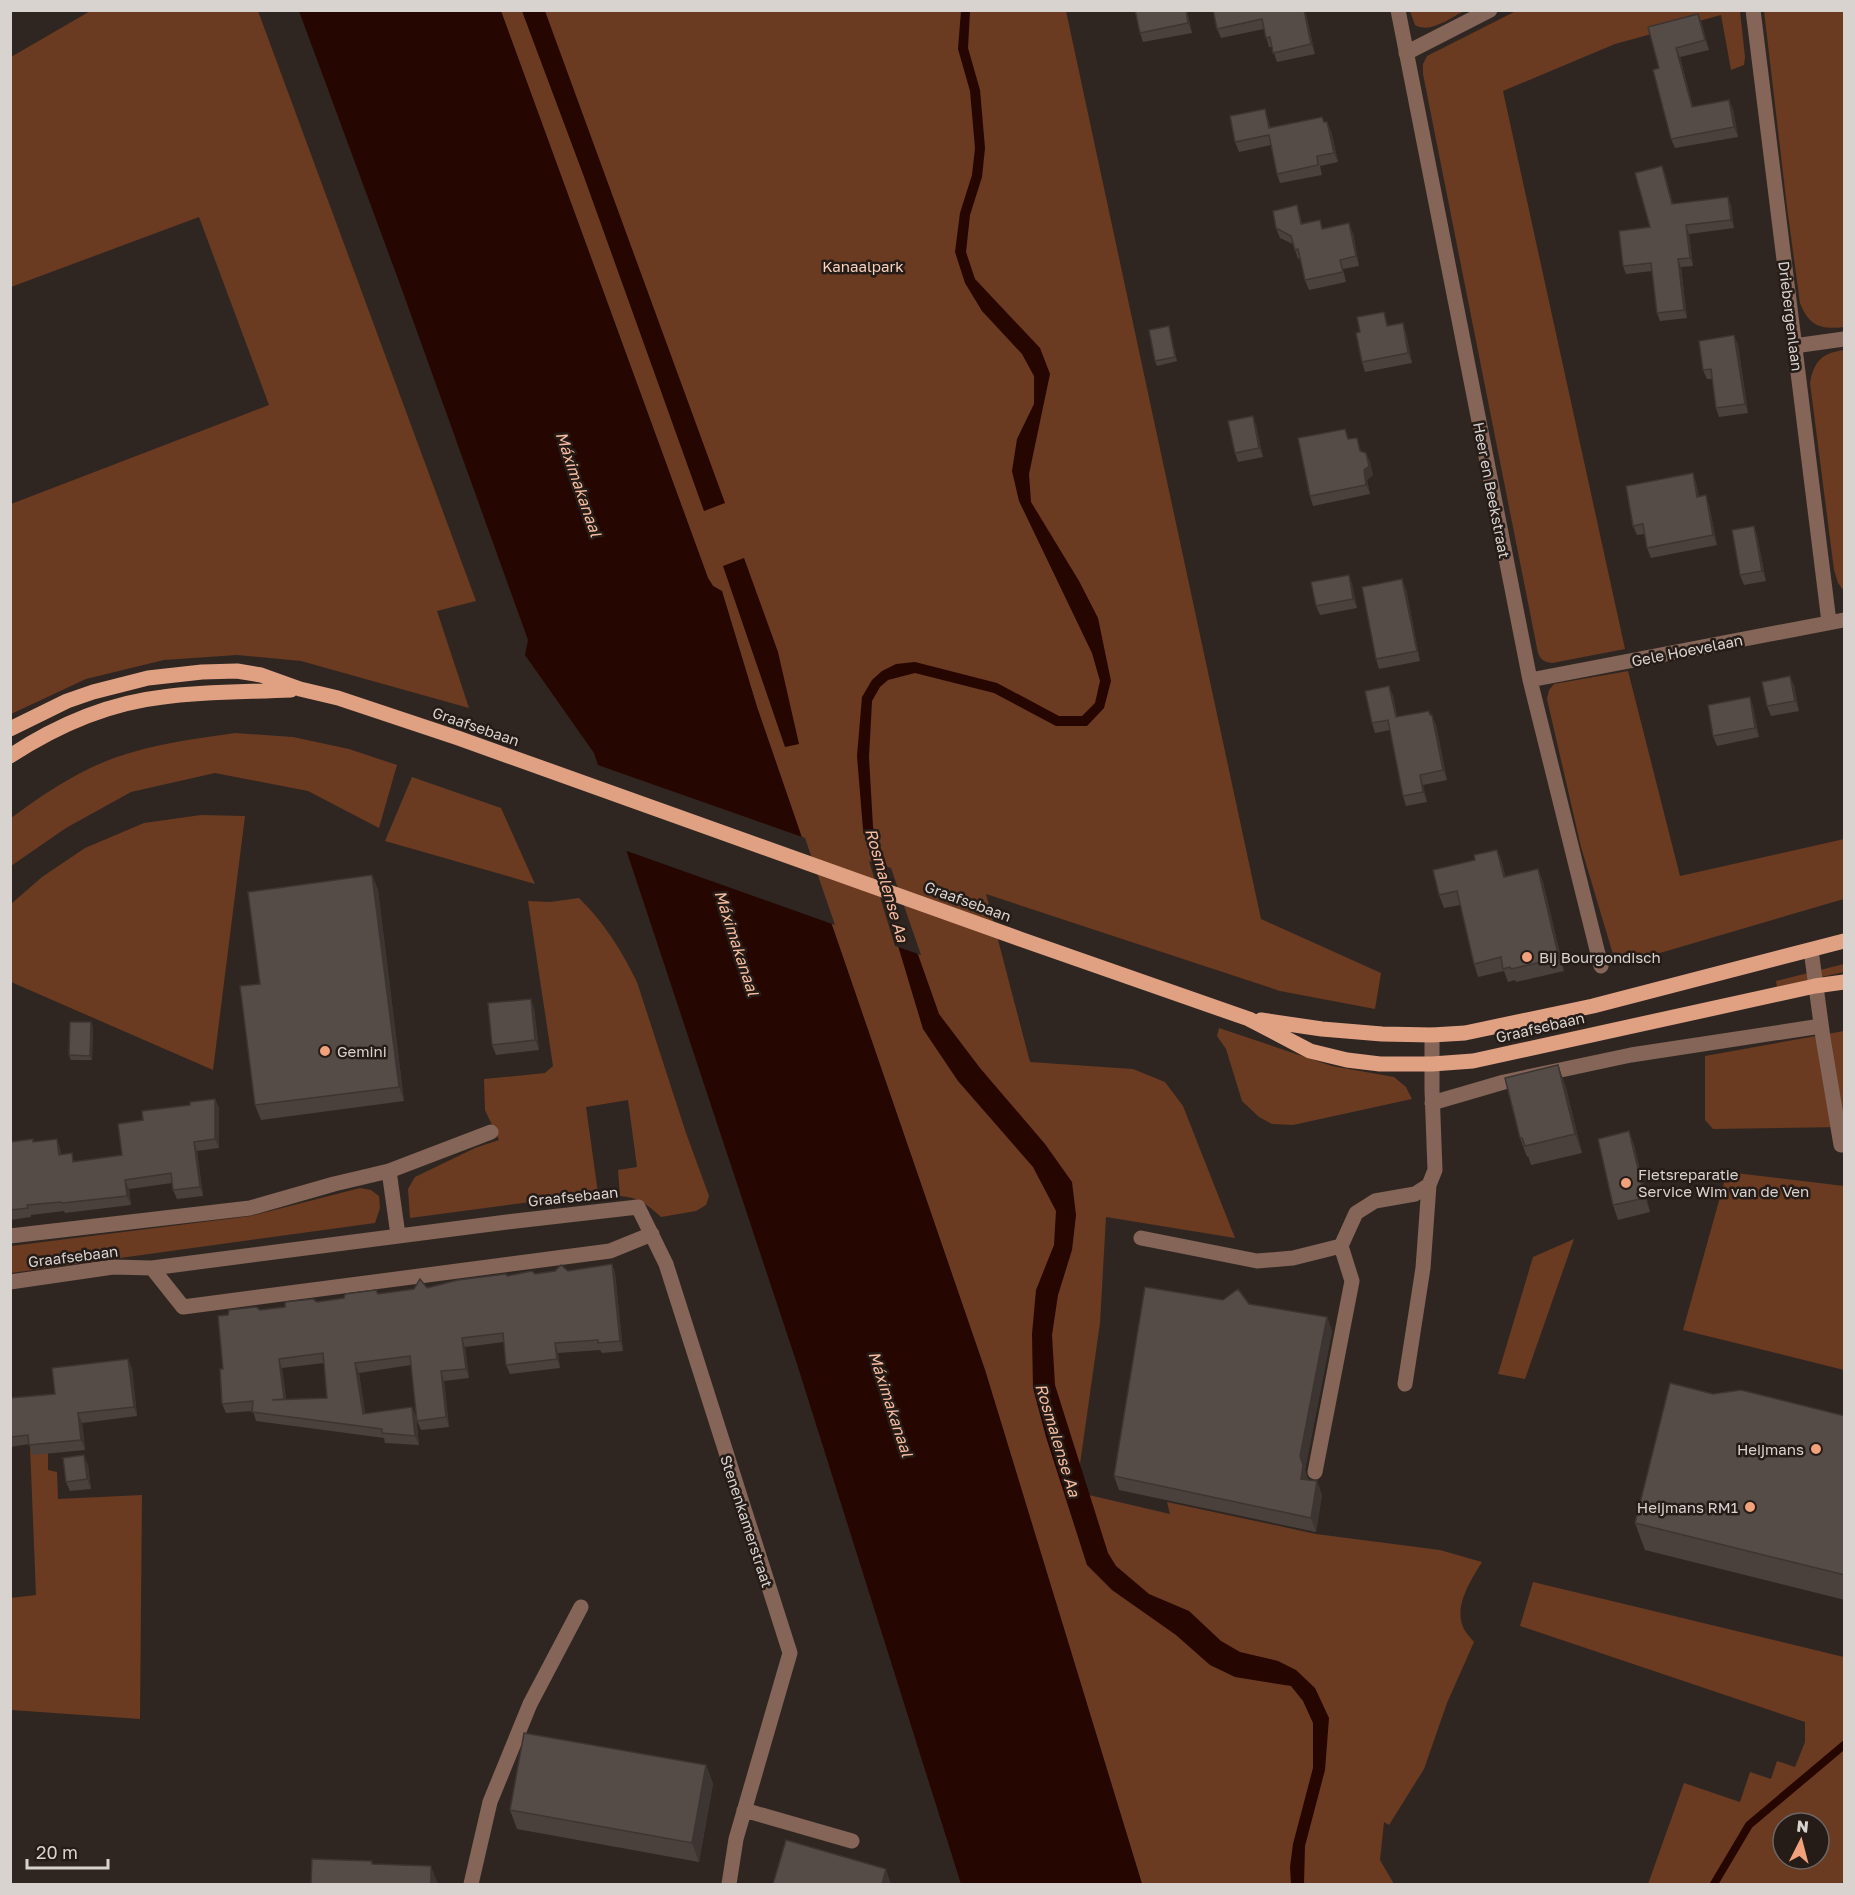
<svg xmlns="http://www.w3.org/2000/svg" width="1855" height="1895" font-family="'Golos Text',sans-serif">
<rect width="100%" height="100%" fill="#2f2622"/>
<path fill="#6a3a21" fill-rule="evenodd" d="M92,10L258,11L476,601L437,611L469,708L301,661L237,655L164,660L86,679L11,714V504L269,405L199,217L11,287V57Z
M501,11H1066L1261,919L1381,973L1375,1009L1280,991L986,894L1030,1062L1133,1069L1165,1082L1183,1106L1235,1238L1106,1217L1100,1323L1076,1492L1170,1514L1167,1502L1316,1534L1440,1550L1482,1562C1471,1580 1454,1605 1463,1627C1465,1632 1471,1638 1474,1642L1447,1703L1424,1769L1389,1825L1384,1822L1380,1860L1394,1884H1142L985,1370L757,707L722,592L713,586L708,578Z
M1410,11V10L1464,11C1450,18 1430,34 1415,25Z
M1516,11H1740L1745,57L1744,65L1731,70L1721,15L1615,44L1503,91L1625,649L1552,663C1544,662 1541,660 1538,653L1423,74V64L1427,56Z
M1764,11H1844V327C1821,330 1809,326 1800,303L1787,207Z
M1844,350V591L1838,583L1834,570L1810,383C1814,361 1822,353 1844,350Z
M1628,671L1680,876L1844,839V899L1619,965L1615,961L1581,847L1547,699L1549,690L1554,684Z
M235,733L293,737L349,749L397,765L379,828L308,791L215,773L131,792L66,828L11,866V818C42,795 76,772 114,758C153,744 194,739 235,733Z
M412,777L501,808L535,884L385,841Z
M201,815L245,816L213,1070L11,982V904L42,877L85,848L144,823Z
M579,898C603,921 622,951 637,982L686,1133L709,1196L706,1205L696,1211L661,1217C648,1205 638,1197 620,1196L618,1170L637,1167L628,1100L586,1107L598,1193L410,1218L408,1189L415,1177L475,1148L499,1140L485,1110L484,1079L545,1073L553,1066L528,901L550,902Z
M1844,964V972L1777,987L1776,981Z
M1219,1028L1332,1066L1394,1077L1406,1087L1412,1099L1293,1125L1272,1124L1259,1117L1242,1101L1226,1049L1217,1036Z
M1844,1031V1127L1713,1129L1705,1120V1056Z
M1727,1172L1844,1186V1370L1683,1330Z
M360,1188L371,1190L379,1196L380,1208L375,1223L11,1273V1246L251,1216Z
M1574,1239L1525,1379L1498,1374L1533,1257Z
M30,1446L48,1447V1470L57,1472L58,1499L142,1495L140,1719L11,1710L10,1598L36,1595Z
M1533,1582L1844,1657V1881L1841,1884H1648L1684,1783L1740,1802L1750,1772L1771,1779L1777,1761L1795,1767L1805,1742V1722L1520,1626ZM1783,1823H1819V1859H1783Z"/>
<path fill="#260600" d="M299,11H501L708,578L713,586L722,591L757,707L985,1370L1142,1884H961L797,1364L594,753L525,655L528,640L401,287Z
M522,11H545L725,503L704,511L583,174Z
M961,11H970L968,48L980,90L985,148L982,177L970,215L966,252L975,279L1040,348L1050,374L1029,474L1031,502L1079,581L1098,618L1111,681L1104,708L1087,726H1056L994,693L915,673L888,680L880,687L872,701L869,757L873,827L939,1014L980,1068L1045,1144L1072,1182L1076,1215L1072,1250L1058,1295L1052,1335L1055,1385L1108,1553L1116,1566L1149,1594L1189,1611L1221,1641L1240,1652L1278,1661L1296,1670L1315,1688L1329,1718L1325,1770L1305,1846L1304,1884H1291L1290,1867L1293,1844L1313,1768V1723L1303,1701L1291,1686L1235,1677L1210,1665L1176,1635L1112,1590L1087,1565L1046,1437L1033,1388L1032,1334L1036,1290L1054,1245L1056,1211L1033,1167L958,1081L923,1029L863,829L857,756L862,697L872,680L882,671L896,664L915,662L997,683L1059,716H1082L1095,703L1100,681L1092,653L1019,501L1012,471L1017,439L1034,404V376L1022,354L982,311L965,283L955,252L960,213L972,175L975,148L970,91L958,49Z
M744,558L778,652L799,744L785,747L723,566Z"/>
<path fill="#2f2622" d="M595,764L805,838L835,925L624,850Z
M869,861L891,868L921,955L895,946Z"/>
<g fill="none" stroke-linecap="round" stroke-linejoin="round">
<path stroke="#260600" stroke-width="8" d="M1714,1884L1749,1825L1844,1745"/>
<path stroke="#846557" stroke-width="15" d="M1398,10L1530,680L1601,966
M1753,10L1829,622
M1406,53L1490,10
M1794,346L1844,339
M1530,680L1844,620
M1811,950L1823,1038L1841,1145H1844
M1432,1103L1504,1082L1631,1055L1821,1026
M389,1171L398,1235
M10,1236L250,1208L334,1184L389,1171L491,1132
M1141,1238L1257,1261L1293,1258L1341,1246L1356,1213L1375,1201L1415,1194L1429,1185L1435,1170L1432,1090V1035
M152,1268L183,1307L610,1251L652,1234
M10,1282L113,1267L152,1268L507,1222L638,1207L666,1264L790,1653L736,1839L729,1884
M1405,1384L1423,1268L1429,1185
M1315,1472L1352,1281L1341,1246
M744,1810L852,1841
M471,1884L490,1802L530,1704L581,1607"/>
<path stroke="#e0a183" stroke-width="15" d="M10,729L67,701L93,692L148,678L202,672L237,671L261,675L300,689L338,698L458,738L1020,939L1249,1019L1310,1051L1347,1060L1380,1064H1432L1473,1061L1815,986L1844,982
M10,756C56,726 109,703 163,697C205,691 248,692 291,690
M1261,1020L1322,1029L1382,1034L1432,1035L1465,1033L1593,1006L1844,941"/>
</g>
<path fill="#4a413d" fill-rule="evenodd" d="M1135,10H1187L1192,33L1143,42L1140,33Z
M1213,10L1306,14L1315,54L1277,62L1272,47H1269L1264,29L1221,38L1217,29Z
M1698,14L1709,50L1680,57L1693,107L1733,109L1738,137L1675,148L1671,139L1659,68Z
M1265,109L1270,127L1324,122L1331,131L1338,162L1320,166L1322,175L1280,183L1277,174L1271,145L1239,152L1235,142Z
M1665,174L1673,204L1728,197L1731,206L1734,228L1689,234L1693,266L1681,267L1687,318L1660,321L1657,313L1652,271L1626,274L1623,266L1650,227Z
M1300,215L1302,224L1320,220L1323,229L1353,233L1359,266L1343,269L1346,282L1309,290L1305,280L1300,258L1298,259L1293,244L1280,238L1276,228Z
M1384,312L1388,326L1403,323L1406,333L1412,363L1365,372L1362,362L1360,332Z
M1169,326L1177,361L1157,366L1155,361Z
M1734,335L1738,345L1748,413L1719,417L1716,408L1712,379H1707L1703,370Z
M1256,425L1263,457L1238,462L1235,453Z
M1349,439L1360,447L1361,452L1366,453L1370,462L1373,475L1367,480L1370,494L1313,506L1310,496Z
M1693,473L1696,483L1699,496L1709,505L1717,545L1651,558L1647,548L1644,534L1637,535L1633,526Z
M1754,526L1757,536L1766,581L1744,585L1740,575Z
M1349,575L1352,584L1357,608L1320,615L1316,606Z
M1406,589L1420,661L1379,669L1376,659Z
M1794,685L1799,711L1771,716L1767,706Z
M1393,695L1397,717L1429,711L1436,725L1447,780L1423,785L1427,802L1406,806L1403,796L1390,730L1375,733L1372,723Z
M1750,697L1753,707L1759,737L1717,746L1713,736Z
M1497,850L1502,863L1505,876L1538,869L1543,882L1564,971L1516,982L1515,980L1508,982L1504,971L1478,977L1474,964L1460,905L1444,908L1439,895L1475,860Z
M372,875L378,890L404,1101L261,1120L255,1105L260,984Z
M534,1008L539,1050L496,1055L492,1045Z
M91,1022L93,1027L92,1060H71L69,1055Z
M1565,1084L1582,1153L1531,1165L1528,1156L1527,1157L1520,1138Z
M215,1099L219,1108V1148L197,1151L203,1196L177,1199L173,1190L172,1183L129,1189L131,1205L65,1213L64,1211L31,1215V1217L10,1220V1142H34L60,1148L61,1155L75,1161L122,1155L143,1120L190,1105Z
M1629,1131L1634,1145L1650,1212L1618,1220L1613,1205Z
M612,1264L615,1273L623,1351L602,1353L600,1350L558,1353L560,1368L510,1374L506,1365L504,1342L465,1347L469,1378L444,1381L449,1427L421,1430L417,1421L411,1365L359,1373L365,1413L416,1416L419,1445L385,1443L384,1438L256,1421L253,1411L226,1413L222,1404L223,1369L260,1310L427,1288L507,1276L568,1271ZM324,1363L327,1398L286,1399L282,1368Z
M1249,1304L1327,1317L1332,1331L1305,1470L1308,1480L1317,1481L1322,1495L1316,1532L1119,1490L1114,1476Z
M128,1359L132,1369L137,1416L82,1423L85,1450L33,1455L29,1444L10,1447V1398L55,1394Z
M1713,1394L1845,1416V1600L1645,1550L1635,1523Z
M88,1465L91,1489L70,1491L66,1482Z
M706,1765L713,1784L699,1862L517,1829L510,1810Z"/>
<path fill="#3c3532" d="M1186,10H1187L1192,33L1188,23Z
M1304,10H1305L1306,14L1315,54L1311,44Z
M1698,14L1702,23L1709,50L1705,40Z
M1676,48L1680,57L1695,117L1692,107Z
M1729,100L1733,109L1738,137L1734,127Z
M1327,122L1331,131L1338,162L1334,153Z
M1662,166L1665,174L1675,212L1672,204Z
M1728,197L1731,206L1734,228L1731,220Z
M1297,205L1300,215L1304,234L1301,224Z
M1349,223L1353,233L1359,266L1356,256Z
M1686,225L1689,234L1693,266L1690,258Z
M1678,259L1681,267L1687,318L1684,310Z
M1403,323L1406,333L1412,363L1408,353Z
M1734,335L1738,345L1748,413L1745,404Z
M1253,416L1256,425L1263,457L1259,448Z
M1366,453L1370,462L1373,475L1367,480L1370,494L1366,485L1364,470Z
M1693,473L1696,483L1701,506L1697,497Z
M1706,495L1709,505L1717,545L1713,535Z
M1754,526L1757,536L1766,581L1762,571Z
M1349,575L1352,584L1357,608L1353,599Z
M1402,579L1406,589L1420,661L1417,651Z
M1790,676L1794,685L1799,711L1795,701Z
M1389,686L1393,695L1399,727L1396,717Z
M1750,697L1753,707L1759,737L1755,728Z
M1432,715L1436,725L1447,780L1443,770Z
M1420,775L1423,785L1427,802L1423,792Z
M1497,850L1502,863L1509,890L1504,877Z
M1538,869L1543,882L1564,971L1559,958Z
M372,875L378,890L404,1101L399,1087Z
M531,999L534,1008L539,1050L535,1040Z
M91,1022L93,1027L92,1060L90,1056Z
M1558,1065L1565,1084L1582,1153L1575,1134Z
M215,1099L219,1108V1148L215,1139Z
M1629,1131L1634,1145L1650,1212L1645,1198Z
M57,1139L60,1148L62,1165L59,1155Z
M194,1142L197,1151L203,1196L200,1187Z
M125,1180L129,1189L131,1205L127,1196Z
M612,1264L615,1273L623,1351L620,1341Z
M1327,1317L1332,1331L1305,1470L1308,1479L1306,1493L1301,1479L1300,1456Z
M462,1338L465,1347L469,1378L466,1369Z
M555,1343L558,1353L560,1368L557,1359Z
M128,1359L132,1369L137,1416L134,1407Z
M279,1359L282,1368L287,1408L284,1399Z
M355,1363L359,1373L366,1423L363,1414Z
M441,1371L444,1381L449,1427L446,1417Z
M412,1407L416,1416L419,1445L415,1436Z
M78,1413L82,1423L85,1450L81,1440Z
M84,1455L88,1465L91,1489L87,1479Z
M1317,1481L1322,1495L1316,1532L1311,1518Z
M706,1765L713,1784L699,1862L692,1843Z
M431,1866L438,1884H431Z
M886,1869L891,1884H882Z"/>
<path fill="#564c47" stroke="#3c3532" stroke-width="1.5" fill-rule="evenodd" d="M1135,10H1186L1188,23L1140,33Z
M1213,10H1304L1311,44L1273,53L1270,37L1266,38L1262,19L1217,29Z
M1698,14L1705,40L1676,48L1692,107L1729,100L1734,127L1671,139L1653,70L1659,68L1648,27Z
M1265,109L1269,128L1322,117L1324,122H1327L1334,153L1317,156L1318,165L1277,174L1269,135L1235,142L1230,116Z
M1662,166L1672,204L1728,197L1731,220L1686,225L1690,258L1678,259L1684,310L1657,313L1651,263L1623,266L1619,231L1650,227L1635,173Z
M1297,205L1301,224L1320,220L1322,229L1349,223L1356,256L1340,260L1343,272L1305,280L1298,249L1295,250L1291,236L1276,228L1273,211Z
M1384,312L1387,326L1403,323L1408,353L1362,362L1356,333L1360,332L1357,317Z
M1169,326L1175,357L1155,361L1149,330Z
M1734,335L1745,404L1716,408L1711,369L1703,370L1699,341Z
M1253,416L1259,448L1235,453L1228,421Z
M1345,429L1348,439L1357,438L1360,451L1366,453L1369,466L1364,470L1366,485L1310,496L1298,438Z
M1693,473L1697,497L1706,495L1713,535L1647,548L1643,524L1633,526L1626,486Z
M1754,526L1762,571L1740,575L1732,530Z
M1349,575L1353,599L1316,606L1311,582Z
M1402,579L1417,651L1376,659L1362,587Z
M1790,676L1795,701L1767,706L1762,682Z
M1389,686L1396,717L1429,711L1430,715H1432L1443,770L1420,775L1423,792L1403,796L1388,720L1372,723L1365,691Z
M1750,697L1755,728L1713,736L1708,705Z
M1497,850L1504,877L1538,869L1559,958L1511,969L1510,967L1503,969L1501,957L1474,964L1457,891L1439,895L1433,870L1475,860L1474,855Z
M372,875L399,1087L255,1105L240,986L260,984L248,892Z
M531,999L535,1040L492,1045L488,1003Z
M70,1022H91L90,1056L69,1055Z
M1558,1065L1575,1134L1525,1146L1522,1138H1520L1505,1078Z
M215,1099V1139L194,1142L200,1187L173,1190L171,1173L125,1180L127,1196L62,1203L61,1202L27,1205L28,1208L10,1210V1142L33,1139V1142L57,1139L59,1155L72,1153L73,1162L122,1155L118,1124L143,1120L142,1111L190,1105V1102Z
M1629,1131L1645,1198L1613,1205L1598,1139Z
M612,1264L620,1341L598,1343V1340L555,1343L557,1359L506,1365L503,1333L462,1338L466,1369L441,1371L446,1417L417,1421L410,1356L355,1363L363,1414L412,1407L415,1436L382,1433V1429L252,1412L253,1401L222,1404L220,1369H223L218,1316L228,1315L229,1310L256,1307L260,1310L285,1307V1302L313,1299L317,1302L344,1298L345,1294L376,1290L378,1294L414,1289L420,1279L427,1288L458,1280L506,1274L507,1276L532,1271L535,1274L555,1271L561,1265L568,1271ZM323,1353L327,1398L272,1400L284,1399L279,1359Z
M1145,1287L1223,1300L1238,1289L1249,1304L1327,1317L1300,1456L1303,1465L1301,1479L1317,1481L1311,1518L1114,1476Z
M128,1359L134,1407L78,1413L81,1440L29,1445L28,1435L10,1437V1398L55,1394L52,1368Z
M1670,1383L1713,1394L1741,1390L1845,1416V1575L1635,1523Z
M84,1455L87,1479L66,1482L63,1458Z
M524,1733L706,1765L692,1843L510,1810Z
M786,1840L886,1869L882,1884H773Z
M312,1859L372,1861V1864L431,1866V1884H311Z"/>
<g fill="#f1a17b" stroke="#251c18" stroke-width="2">
<circle cx="1527" cy="957" r="6"/>
<circle cx="325" cy="1051" r="6"/>
<circle cx="1626" cy="1183" r="6"/>
<circle cx="1816" cy="1449" r="6"/>
<circle cx="1750" cy="1507" r="6"/>
</g>
<g text-anchor="middle" dominant-baseline="central" stroke-width="5" stroke-linejoin="round" paint-order="stroke">
<g font-size="15" fill="#fad2bf" stroke="#251c18">
<text x="863" y="266">Kanaalpark</text>
</g>
<g font-size="15" fill="#d9d3d0" stroke="#251c18">
<text transform="translate(1791 316) rotate(83)">Driebergenlaan</text>
<text transform="translate(1492 490) rotate(79)">Heer en Beekstraat</text>
<text transform="translate(1687 650) rotate(-11)">Gele Hoevelaan</text>
<text transform="translate(476 726) rotate(19)">Graafsebaan</text>
<text transform="translate(968 901) rotate(20)">Graafsebaan</text>
<text transform="translate(1540 1027) rotate(-13)">Graafsebaan</text>
<text transform="translate(573 1196) rotate(-6)">Graafsebaan</text>
<text transform="translate(73 1256) rotate(-7)">Graafsebaan</text>
<text transform="translate(747 1521) rotate(72)">Stenenkamerstraat</text>
</g>
<g font-size="15" fill="#d9d3d0" stroke="#251c18" text-anchor="start">
<text x="1539" y="957">Bij Bourgondisch</text>
<text x="337" y="1051">Gemini</text>
<text x="1638" y="1174">Fietsreparatie<tspan x="1638" dy="17">Service Wim van de Ven</tspan></text>
<text x="1804" y="1449" text-anchor="end">Heijmans</text>
<text x="1738" y="1507" text-anchor="end">Heijmans RM1</text>
</g>
<g font-size="16" font-style="italic" fill="#f7bca0" stroke="#251c18">
<text transform="translate(579 484) rotate(71)">Máximakanaal</text>
<text transform="translate(887 885) rotate(74)">Rosmalense Aa</text>
<text transform="translate(737 943) rotate(72)">Máximakanaal</text>
<text transform="translate(891 1404) rotate(72)">Máximakanaal</text>
<text transform="translate(1058 1440) rotate(73)">Rosmalense Aa</text>
</g>
</g>
<rect width="1855" height="1895" fill="none" stroke="#d9d3d0" stroke-width="24"/>
<g transform="translate(1801 1841) rotate(6)"><circle r="28" fill="#251c18" stroke="#6d6562" stroke-width="1.5"/>
<path d="M0-4.5L10 22L0 15L-10 22Z" fill="#f1a17b"/>
<text y="-9" font-size="16" font-weight="bold" text-anchor="middle" fill="#d9d3d0">N</text>
</g>
<path d="M27 1859v9h81v-9" fill="none" stroke="#d9d3d0" stroke-width="3"/>
<text x="36" y="1859" font-size="18" fill="#d9d3d0" stroke="#251c18" stroke-width="4.5" paint-order="stroke">20 m</text>
</svg>
